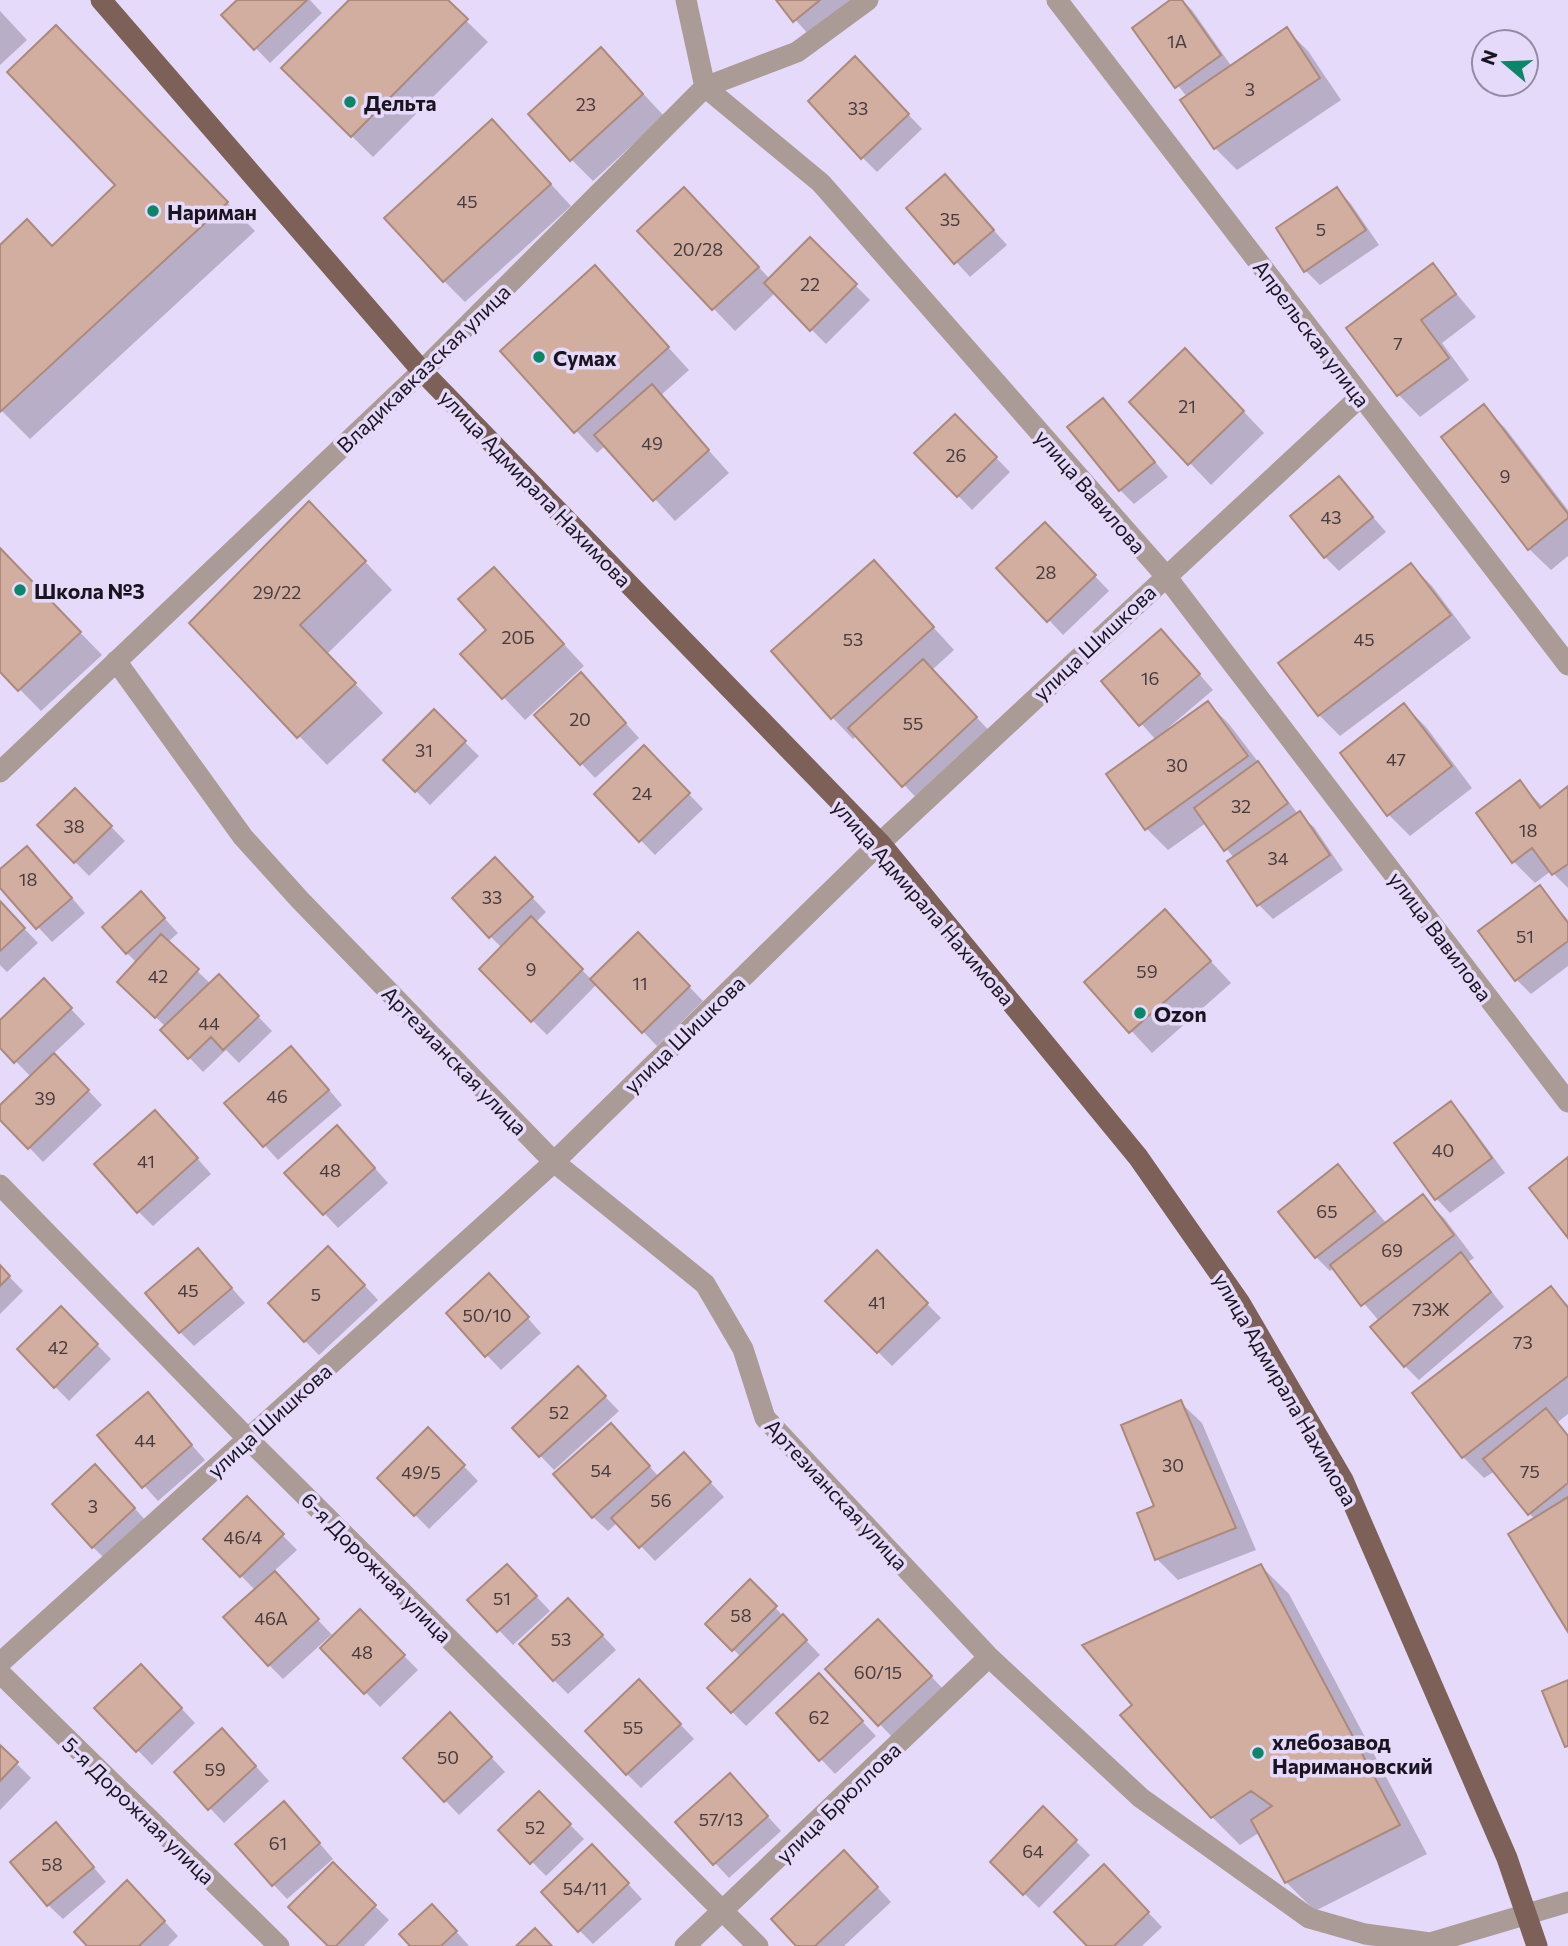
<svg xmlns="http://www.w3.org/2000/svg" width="1568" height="1946" font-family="Commissioner,sans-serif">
<rect width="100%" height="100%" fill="#e6dafb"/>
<path fill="#0003" d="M240,0H310L322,13L270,63L224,15Z
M351,0H445L488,42L373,157L283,68Z
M778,0H852L809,35Z
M1173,0H1182L1192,10L1232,67L1287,30L1308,51L1341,100L1237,170L1215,148L1183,100L1187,97L1134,28Z
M0,11L27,40L0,65Z
M84,56L255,231L30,439L0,409V247L53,248L118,185Z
M622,71L664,116L593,181L571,159Z
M869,73L922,129L877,172L862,157Z
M513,143L571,206L465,302L444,281Z
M945,176L1007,245L970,277L908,209Z
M1337,189L1351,204L1379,245L1320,285L1306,271Z
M705,211L770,279L810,240L870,300L826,344L775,293L735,331L640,231Z
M1433,266L1476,317L1442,343L1469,380L1420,417L1399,395L1348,329Z
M595,267L689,370L660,396L729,473L675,521L606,445L597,453L502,351Z
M1206,372L1264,433L1211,485L1190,463Z
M1103,400L1168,477L1134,504L1120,490Z
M1483,406L1505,428L1568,510V556L1551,570L1529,549Z
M955,416L1010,472L972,510L917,453Z
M1339,478L1386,532L1339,571L1325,557Z
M337,532L392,590L327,654L383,713L327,765L191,623Z
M1059,538L1109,591L1063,635L1049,620Z
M0,550L102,655L41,711L0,669Z
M874,562L954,650L932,670L997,739L925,807L857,735L853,739L832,717Z
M1411,565L1432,586L1471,638L1340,736L1319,715Z
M515,591L584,666L525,720L463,654L488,630Z
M1175,646L1213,690L1168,728L1169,731L1208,703L1229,724L1298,814L1314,827L1343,870L1273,919L1259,905L1234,858L1206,823L1168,850L1146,828L1156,740L1103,681Z
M595,689L639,738L595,778L536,715Z
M1404,705L1426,727L1472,788L1410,836L1389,815Z
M434,712L479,756L430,805L385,760Z
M659,762L703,809L655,855L596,794Z
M1520,783L1543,807L1568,789V888L1551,871L1535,883L1514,862Z
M75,790L125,841L89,876L39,825Z
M41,862L85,913L52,942L0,886V872Z
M509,873L546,912L535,923L592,980L638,934L703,1001L657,1046L597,984L547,1035L481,969L502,948L490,936Z
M1540,887L1568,920V966L1531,994L1517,980Z
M0,903L38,943L7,972L0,965Z
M155,908L178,933L167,943L211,984L219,976L272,1031L239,1063L226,1050L203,1072L163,1030L166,1027L133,996L137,963L127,953Z
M1165,912L1231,983L1152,1053L1086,982Z
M58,995L85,1024L53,1054L102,1105L43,1162L0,1117V1108L32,1078L0,1045V1022Z
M305,1062L342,1105L278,1160L227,1104Z
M1451,1104L1465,1118L1505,1173L1450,1213L1436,1198Z
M169,1126L211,1174L153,1226L138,1211Z
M351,1141L388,1183L338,1228L287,1173Z
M1338,1166L1387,1224L1422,1196L1444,1218L1474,1258L1468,1262L1504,1307L1419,1380L1405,1366L1379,1321L1334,1268L1330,1271L1316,1257Z
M198,1250L245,1303L194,1346L180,1332Z
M877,1253L941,1318L892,1366L828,1301Z
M343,1262L378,1300L319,1355L305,1341Z
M0,1267L23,1291L0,1314Z
M1551,1288L1568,1305V1414L1558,1422L1568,1434V1628L1535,1520L1495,1471L1484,1478L1463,1457Z
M503,1290L541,1333L501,1370L448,1314Z
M61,1308L111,1359L69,1401L19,1350Z
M592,1383L619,1411L554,1470L514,1428Z
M147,1394L205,1460L158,1501L99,1435Z
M1180,1402L1202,1423L1256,1550L1178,1580L1157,1559L1156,1506Z
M428,1429L478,1481L429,1529L379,1478Z
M625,1439L659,1477L698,1469L724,1497L655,1561L618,1522L608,1531L593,1517Z
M109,1480L148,1523L107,1561L93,1547Z
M247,1499L297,1550L273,1572L334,1637L360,1611L418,1670L380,1707L322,1648L333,1638L331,1635L283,1679L269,1665L255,1590L205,1539Z
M1261,1566L1289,1594L1427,1854L1315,1911L1286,1882L1260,1832L1240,1845L1212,1817Z
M521,1580L550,1611L513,1645L470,1600Z
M750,1581L820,1655L746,1726L709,1688L741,1657L708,1624Z
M583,1614L616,1650L568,1694L554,1680Z
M892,1635L945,1691L894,1739L827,1669Z
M155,1680L195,1723L152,1765L97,1708Z
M833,1690L876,1736L835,1774L821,1759Z
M653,1695L694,1739L641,1788L627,1774Z
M465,1729L505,1772L459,1815L405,1758Z
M236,1744L269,1781L224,1823L176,1772Z
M0,1747L31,1778L0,1810Z
M744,1790L781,1831L729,1878L677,1822Z
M539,1793L584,1839L546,1876L501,1830Z
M1043,1809L1090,1855L1039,1908L992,1862Z
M298,1818L333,1859L287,1899L273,1884Z
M70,1839L106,1882L63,1919L48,1905Z
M606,1860L642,1899L593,1944L579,1930Z
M333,1865L389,1920L364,1946H330Z
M858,1866L891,1902L844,1946H799Z
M1118,1881L1162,1927L1142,1946H1090Z
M142,1897L178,1936L168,1946H90Z
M446,1920L469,1946H412Z"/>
<path fill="#d2aea0" stroke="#ac897c" stroke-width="2" d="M237,0H307L254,50L221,15Z
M349,0H448L468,19L351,137L281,68Z
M776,0H820L793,22Z
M1170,0H1182L1221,55L1175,88L1132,28Z
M56,25L228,202L0,412V245L27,219L52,246L115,185L7,72Z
M1287,27L1320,78L1214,149L1180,100Z
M601,47L643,94L570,161L528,114Z
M855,56L909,114L861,159L808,101Z
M492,119L551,184L443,282L384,218Z
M945,174L994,230L954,264L906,208Z
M684,187L759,267L712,310L637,231Z
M1337,187L1366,230L1304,272L1276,228Z
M810,237L857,284L810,331L764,283Z
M1433,263L1456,294L1421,320L1449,358L1397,396L1346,328Z
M595,265L669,347L574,433L500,351Z
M1185,348L1244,411L1188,465L1129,402Z
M652,384L709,450L653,501L594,435Z
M1103,398L1155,462L1119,491L1067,427Z
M1484,404L1568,514V518L1528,550L1441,437Z
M955,414L997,457L957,497L914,453Z
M1339,476L1373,517L1324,558L1290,516Z
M309,501L366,561L300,625L356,683L297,738L189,623Z
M1045,522L1096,575L1047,622L996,568Z
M0,548L81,632L18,691L0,672Z
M874,560L934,627L831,719L771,651Z
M1411,563L1451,615L1318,716L1278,663Z
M494,567L564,644L502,699L460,654L486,630L458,599Z
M1161,629L1200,674L1139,726L1101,681Z
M923,659L977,717L902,787L848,728Z
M581,672L626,723L580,765L534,715Z
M1208,701L1248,756L1145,830L1106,774Z
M1404,703L1452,766L1387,816L1340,753Z
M434,709L466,741L415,792L383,760Z
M644,745L690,793L639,842L594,794Z
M1258,761L1288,803L1224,851L1194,808Z
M1520,780L1540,808L1568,786V864L1552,875L1532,848L1512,863L1476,813Z
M75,788L112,826L74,863L37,825Z
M1300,811L1330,855L1257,906L1227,861Z
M27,846L72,898L36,929L0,888V869Z
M495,857L533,897L489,938L452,898Z
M1540,885L1568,923V941L1515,981L1478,931Z
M141,891L165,918L126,954L102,927Z
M0,901L25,928L0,951Z
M1165,909L1211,961L1129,1033L1084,982Z
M531,916L583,969L531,1022L479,969Z
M638,932L690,986L642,1033L590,979Z
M161,934L199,969L155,1018L117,982Z
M219,974L259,1016L223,1050L211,1037L188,1059L160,1030Z
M44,978L72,1008L14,1063L0,1048V1020Z
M291,1046L329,1090L263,1147L224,1103Z
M54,1053L89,1090L28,1149L0,1120V1105Z
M1451,1101L1492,1158L1435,1200L1394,1143Z
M155,1110L198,1158L137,1213L94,1164Z
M337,1125L375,1168L323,1215L284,1173Z
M1568,1157V1238L1529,1188Z
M1338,1164L1375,1211L1315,1258L1278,1212Z
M1423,1194L1454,1235L1361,1306L1330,1265Z
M328,1246L365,1285L304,1342L268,1303Z
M198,1248L232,1288L179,1333L145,1293Z
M877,1250L928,1303L877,1353L825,1301Z
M1461,1252L1491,1292L1404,1367L1370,1327Z
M0,1265L10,1276L0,1286Z
M489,1273L529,1317L485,1357L446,1313Z
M1551,1286L1568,1308V1376L1462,1458L1412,1393Z
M61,1306L98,1344L54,1388L17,1349Z
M578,1366L606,1396L539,1457L512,1428Z
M148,1392L192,1445L142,1488L97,1435Z
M1181,1400L1236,1528L1155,1560L1137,1513L1154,1506L1121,1425Z
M1546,1408L1568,1436V1483L1528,1515L1483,1459Z
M611,1423L650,1466L592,1518L553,1474Z
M428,1427L465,1465L414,1516L377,1478Z
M684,1452L711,1482L639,1548L611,1518Z
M95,1464L135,1508L92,1548L52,1504Z
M247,1496L284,1534L240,1577L203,1539Z
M1568,1497V1632L1508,1534Z
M507,1564L537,1596L497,1632L467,1600Z
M1261,1564L1400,1825L1285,1883L1251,1820L1272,1806L1251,1791L1211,1818L1120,1715L1132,1705L1082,1645Z
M275,1571L319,1619L268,1666L223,1617Z
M750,1579L777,1606L732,1651L705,1624Z
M568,1598L603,1635L553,1681L519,1644Z
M360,1609L405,1655L364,1694L320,1648Z
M783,1614L807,1640L731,1713L707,1688Z
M878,1619L932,1676L878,1726L825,1669Z
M141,1664L182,1708L136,1752L94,1708Z
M819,1673L863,1721L819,1761L776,1713Z
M639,1679L681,1724L626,1775L585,1731Z
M1568,1680V1746L1565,1747L1542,1691Z
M450,1712L492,1757L444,1802L403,1758Z
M222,1728L256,1766L208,1810L174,1772Z
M0,1745L18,1762L0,1781Z
M730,1773L768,1816L713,1865L675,1822Z
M539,1791L571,1824L530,1864L498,1830Z
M284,1801L320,1843L272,1886L235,1844Z
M1043,1806L1077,1840L1023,1895L990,1862Z
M56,1822L94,1867L47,1906L10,1862Z
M592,1844L629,1883L578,1932L541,1892Z
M844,1850L878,1887L815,1946H796L771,1919Z
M333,1862L376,1905L336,1946H328L288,1907Z
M1104,1864L1149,1912L1114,1946H1087L1054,1912Z
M127,1880L165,1921L139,1946H87L74,1932Z
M432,1904L457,1931L441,1946H410L399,1934Z
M535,1928L552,1946H516Z"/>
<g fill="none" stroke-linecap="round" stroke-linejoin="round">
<path stroke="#ab9b96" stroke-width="21" d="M686,0L705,87L821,183L1165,575L1568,1102
M1057,0L1568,665
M116,661L243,837L300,900L554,1162L705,1284L743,1349L765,1418L989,1657L1141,1798L1309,1918L1365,1934L1430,1943L1568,1902
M0,772L422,371L705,87L797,52L868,0
M0,1185L248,1439L758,1946
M0,1663L554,1162L880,843L1360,397
M0,1673L279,1946
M685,1946L989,1657"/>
<path stroke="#7d6158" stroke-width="21" d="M101,0L422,371L880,843L1138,1157L1240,1303L1343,1480L1507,1858L1537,1946"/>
</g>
<g fill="#0c8668" stroke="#e6dafb" stroke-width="2.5">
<circle cx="350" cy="102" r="7"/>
<circle cx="153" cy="211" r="7"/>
<circle cx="539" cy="357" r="7"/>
<circle cx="20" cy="590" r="7"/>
<circle cx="1140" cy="1013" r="7"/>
<circle cx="1258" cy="1753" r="7"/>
</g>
<g text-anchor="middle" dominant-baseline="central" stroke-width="7" stroke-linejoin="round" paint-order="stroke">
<g font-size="18" fill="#473b40">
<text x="1177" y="41">1А</text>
<text x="1250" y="89">3</text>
<text x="586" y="104">23</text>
<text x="858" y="108">33</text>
<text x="467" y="201">45</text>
<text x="950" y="219">35</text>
<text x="1321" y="229">5</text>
<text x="698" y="249">20/28</text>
<text x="810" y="284">22</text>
<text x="1398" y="343">7</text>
<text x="1187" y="406">21</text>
<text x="652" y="443">49</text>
<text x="956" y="455">26</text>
<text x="1505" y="476">9</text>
<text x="1331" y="517">43</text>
<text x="1046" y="572">28</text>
<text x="277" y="592">29/22</text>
<text x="518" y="637">20Б</text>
<text x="853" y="639">53</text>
<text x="1364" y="639">45</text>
<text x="1150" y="678">16</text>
<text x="580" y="719">20</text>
<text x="913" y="723">55</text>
<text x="424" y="750">31</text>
<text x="1396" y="759">47</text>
<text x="1177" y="765">30</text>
<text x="642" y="793">24</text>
<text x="1241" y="806">32</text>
<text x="74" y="826">38</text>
<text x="1528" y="830">18</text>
<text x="1278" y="858">34</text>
<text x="28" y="879">18</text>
<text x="492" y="897">33</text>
<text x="1525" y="936">51</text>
<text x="531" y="969">9</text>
<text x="1147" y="971">59</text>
<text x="158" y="976">42</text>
<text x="640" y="983">11</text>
<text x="209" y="1023">44</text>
<text x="277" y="1096">46</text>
<text x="45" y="1098">39</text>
<text x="1443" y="1150">40</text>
<text x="146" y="1161">41</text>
<text x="330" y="1170">48</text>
<text x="1327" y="1211">65</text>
<text x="1392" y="1250">69</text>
<text x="188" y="1290">45</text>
<text x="316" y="1294">5</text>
<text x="877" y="1302">41</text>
<text x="1431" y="1309">73Ж</text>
<text x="487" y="1315">50/10</text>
<text x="1523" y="1342">73</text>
<text x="58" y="1347">42</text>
<text x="559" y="1412">52</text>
<text x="145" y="1440">44</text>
<text x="1173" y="1465">30</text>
<text x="601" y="1470">54</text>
<text x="1530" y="1471">75</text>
<text x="421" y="1472">49/5</text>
<text x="661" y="1500">56</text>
<text x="93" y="1506">3</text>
<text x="243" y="1537">46/4</text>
<text x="502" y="1598">51</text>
<text x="741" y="1615">58</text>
<text x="271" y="1618">46А</text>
<text x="561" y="1639">53</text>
<text x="362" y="1652">48</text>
<text x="878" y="1672">60/15</text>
<text x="819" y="1717">62</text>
<text x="633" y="1727">55</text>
<text x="448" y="1757">50</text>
<text x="215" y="1769">59</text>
<text x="721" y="1819">57/13</text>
<text x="535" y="1827">52</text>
<text x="278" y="1843">61</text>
<text x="1033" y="1851">64</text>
<text x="52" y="1864">58</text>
<text x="585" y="1888">54/11</text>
</g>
<g font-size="21" font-weight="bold" fill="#191520" stroke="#e6dafb" text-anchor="start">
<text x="364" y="102">Дельта</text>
<text x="167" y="211">Нариман</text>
<text x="553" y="357">Сумах</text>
<text x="34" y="590">Школа №3</text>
<text x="1154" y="1013">Ozon</text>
<text x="1272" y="1741">хлебозавод<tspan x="1272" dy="24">Наримановский</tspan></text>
</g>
<g font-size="21" fill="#191520" stroke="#e6dafb">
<text transform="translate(1312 333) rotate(53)">Апрельская улица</text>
<text transform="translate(423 368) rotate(-44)">Владикавказская улица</text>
<text transform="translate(536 488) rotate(46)">улица Адмирала Нахимова</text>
<text transform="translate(1091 491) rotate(49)">улица Вавилова</text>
<text transform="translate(1094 642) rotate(-43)">улица Шишкова</text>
<text transform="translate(924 902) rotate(49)">улица Адмирала Нахимова</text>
<text transform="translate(1441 936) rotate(53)">улица Вавилова</text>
<text transform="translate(684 1034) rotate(-44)">улица Шишкова</text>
<text transform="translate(455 1060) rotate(46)">Артезианская улица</text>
<text transform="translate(1286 1389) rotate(60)">улица Адмирала Нахимова</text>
<text transform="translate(269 1420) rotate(-42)">улица Шишкова</text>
<text transform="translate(837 1494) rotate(47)">Артезианская улица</text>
<text transform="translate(377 1567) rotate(45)">6-я Дорожная улица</text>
<text transform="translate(838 1802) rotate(-44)">улица Брюллова</text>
<text transform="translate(139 1810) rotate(44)">5-я Дорожная улица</text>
</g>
</g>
<g transform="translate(1505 63) rotate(289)"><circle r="33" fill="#e6dafb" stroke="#948ba3" stroke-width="2"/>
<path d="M0-5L12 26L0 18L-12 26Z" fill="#0c8668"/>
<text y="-10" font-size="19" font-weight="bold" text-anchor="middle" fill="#191520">N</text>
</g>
</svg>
